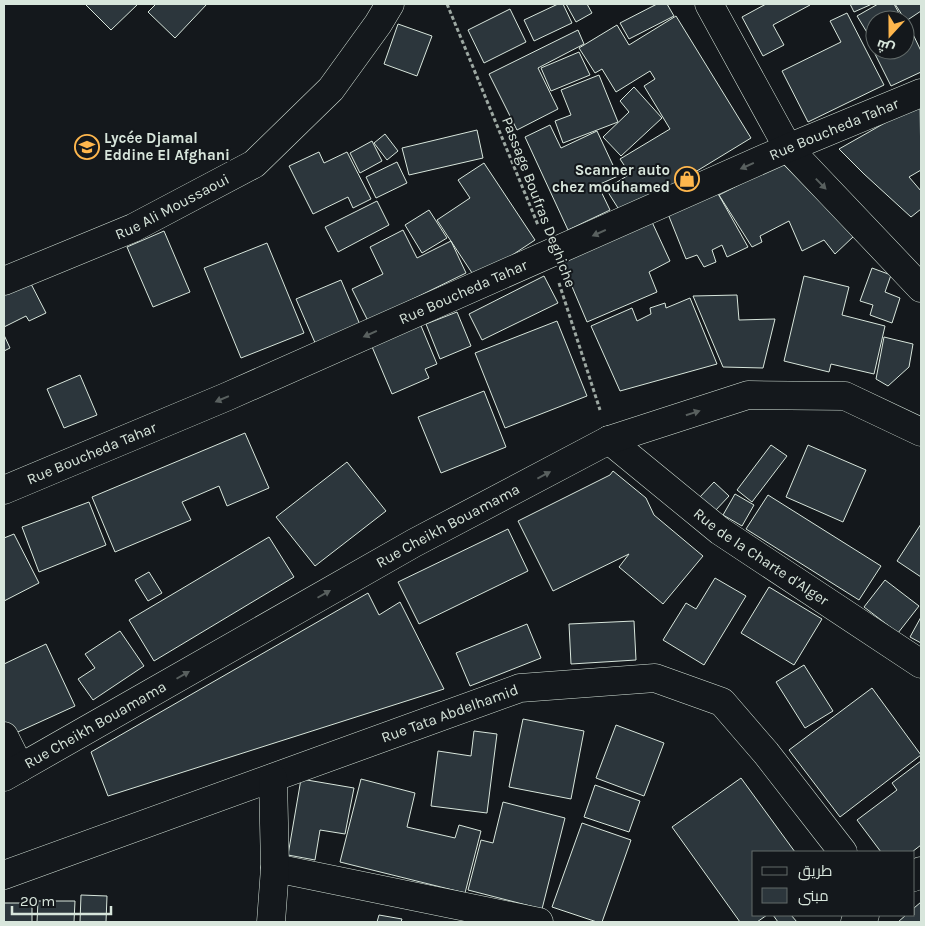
<svg xmlns="http://www.w3.org/2000/svg" width="925" height="926" font-family="Karla,Cairo,sans-serif">
<rect width="100%" height="100%" fill="#14181c"/>
<path fill="#2c363c" stroke="#d8e6dc" d="M85,4H138L111,30Z
M156,4H207L175,38L148,12Z
M558,4H563L572,23L534,41L524,20Z
M566,4H587L592,13L576,22Z
M657,4H667L674,16L629,39L620,23Z
M766,4H809L810,5L773,25L784,45L763,56L742,17Z
M850,4H872L854,12Z
M878,4H894L900,15L891,20H875V30L868,34L857,16Z
M895,4H921V11L906,21Z
M510,9L526,42L484,63L468,30Z
M847,13L884,85L808,122L782,71L841,42L830,21Z
M676,16L751,138L623,216L606,189L630,174L620,159L670,129L644,86L655,79L650,71L616,92L602,69L595,73L579,48L617,25L629,45Z
M398,24L432,36L417,76L384,64Z
M910,28L921,51V72L891,86L871,46L875,44V50H905V30Z
M578,30L584,44L538,68L558,109L517,130L489,74Z
M579,52L590,75L551,91L541,68Z
M599,75L618,122L563,143L555,121L571,115L561,90Z
M634,87L662,118L621,156L603,137L629,112L620,101Z
M920,103L921,170L909,177L921,191V209L911,217L864,174L839,149Z
M550,125L561,148L597,131L618,176L598,185L610,210L568,230L525,137Z
M477,130L483,158L409,175L402,148Z
M385,134L398,151L387,160L374,143Z
M372,141L382,161L360,173L350,153Z
M319,152L324,163L347,152L371,199L353,208L348,197L313,214L289,166Z
M397,162L407,183L376,198L366,177Z
M484,163L535,240L476,279L437,220L470,198L458,180Z
M782,163L854,236L835,254L824,240L802,251L789,221L760,236L762,242L752,247L719,195Z
M716,190L748,247L727,257L722,245L712,250L716,262L704,267L697,255L686,259L666,209Z
M377,201L389,225L338,252L325,227Z
M429,210L447,238L422,253L405,225Z
M652,222L670,261L649,272L657,292L587,322L562,263Z
M403,230L417,258L451,241L466,273L368,321L352,289L383,274L370,247Z
M164,231L190,292L153,307L127,247Z
M267,243L304,333L241,358L204,268Z
M872,268L891,275L885,292L900,298L892,323L870,315L873,305L860,301Z
M544,276L558,303L482,340L469,314Z
M804,276L849,287L842,315L885,326L874,374L831,364L829,372L784,361Z
M28,278L46,313L29,321L26,316L4,327V290Z
M341,280L361,327L316,345L296,299Z
M737,295L739,320L775,319L763,368L723,367L693,296Z
M690,298L717,364L620,391L591,326L632,308L637,321L651,314L650,308L665,303L666,308Z
M457,312L471,346L440,359L426,324Z
M419,321L437,364L425,369L429,378L392,394L370,342Z
M557,321L587,396L505,428L475,353Z
M4,335L10,348L4,351Z
M884,337L913,344L909,367L888,386L876,379Z
M80,375L97,415L64,428L47,389Z
M484,391L506,447L441,473L418,417Z
M245,433L269,488L227,506L219,486L182,502L191,520L115,552L92,497Z
M771,445L787,456L752,502L737,490Z
M808,445L866,470L843,522L786,497Z
M347,462L386,511L315,566L276,517Z
M613,471L646,498L654,515L703,556L663,604L619,567L629,554L553,591L518,521L610,475Z
M714,482L729,496L714,512L699,498Z
M735,494L754,505L742,526L723,515Z
M768,495L881,566L859,600L746,529Z
M89,502L106,545L39,572L22,527Z
M921,524V577L897,561Z
M508,529L528,571L419,624L398,582Z
M14,534L39,583L4,601V538Z
M269,537L294,577L154,661L129,620Z
M149,572L162,593L148,601L135,580Z
M715,578L746,596L704,665L663,640L686,603L696,609Z
M885,580L919,606L898,633L864,607Z
M769,587L822,619L794,665L741,633Z
M368,593L379,615L400,602L444,689L108,796L91,752Z
M921,617V643L910,637Z
M634,621L636,660L571,664L569,624Z
M527,624L541,658L470,686L456,653Z
M120,631L144,666L93,700L78,679L95,668L85,654Z
M46,644L75,706L9,736L4,726V664Z
M804,665L833,711L805,728L776,682Z
M872,688L921,755L840,817L789,750Z
M523,719L584,731L571,799L509,787Z
M616,725L664,743L644,796L596,778Z
M474,731L497,734L487,813L431,806L438,751L471,756Z
M921,761V845L912,852H881L857,820L897,790L892,783Z
M741,778L795,852H754V915H767L757,922H740L672,827Z
M301,779L354,788L345,834L320,830L315,860L288,855Z
M361,779L415,793L407,827L455,838L459,825L481,831L465,893L340,862Z
M595,785L640,801L629,832L584,817Z
M503,802L565,818L542,909L468,890L481,840L493,843Z
M582,823L631,840L602,922H597L552,907Z
M81,895L107,896L106,922H80Z
M38,901H75L74,922H37Z
M921,902V922H898L906,915H914V908Z
M4,903H32V922H4Z
M379,915L402,919L401,922H377Z
M773,915H791L797,922H778Z"/>
<g fill="none" stroke-linecap="round" stroke-linejoin="round">
<defs>
<g id="minor">
<path d="M709,4L788,148L921,288"/>
<path id="s1" d="M4,281L133,228L254,164L331,89L378,24L390,4"/>
<path id="s2" d="M609,440L720,531L921,664"/>
<path id="s3" d="M4,490L226,397L788,148L921,93"/>
<path d="M4,736L20,768"/>
<path id="s4" d="M4,777L414,543L609,440L748,395L845,396L921,432"/>
<path d="M275,868L539,922"/>
<path id="s5" d="M4,875L520,688L655,678L722,702L766,753L843,852"/>
<path d="M914,877L921,871"/>
<path d="M271,922L275,868L273,778"/>
<path d="M855,922L865,915"/>
</g>
</defs>
<use href="#minor" stroke="#d8e6dc" stroke-width="29"/>
<path stroke="#9da8a2" stroke-width="3" stroke-dasharray="4 2.5" stroke-linecap="butt" d="M447,4L538,225
M559,283L600,410"/>
<use href="#minor" stroke="#14181c" stroke-width="28"/>
</g>
<defs><path id="oneway-solid" d="M-6-.8H1V-3.2L6.5 0L1 3.2V.8H-6Z" transform="scale(1.25)"/></defs>
<g fill="#59605f">
<use href="#oneway-solid" transform="translate(747 166) rotate(156)"/>
<use href="#oneway-solid" transform="translate(821 184) rotate(46)"/>
<use href="#oneway-solid" transform="translate(599 233) rotate(156)"/>
<use href="#oneway-solid" transform="translate(370 334) rotate(156)"/>
<use href="#oneway-solid" transform="translate(222 399) rotate(157)"/>
<use href="#oneway-solid" transform="translate(693 413) rotate(-18)"/>
<use href="#oneway-solid" transform="translate(544 475) rotate(-28)"/>
<use href="#oneway-solid" transform="translate(324 594) rotate(-30)"/>
<use href="#oneway-solid" transform="translate(183 675) rotate(-30)"/>
</g>
<defs>
<symbol id="school-ring" viewBox="-11 -11 22 22"><circle r="9.5" fill="#14181c" stroke="#ffb74d" stroke-width="1.5"/><path d="M0-5L7-2L0 1L-7-2ZM-4 1L0 2.5L4 1V4Q0 6-4 4Z" fill="#ffb74d"/></symbol>
<symbol id="shop-ring" viewBox="-11 -11 22 22"><circle r="9.5" fill="#14181c" stroke="#ffb74d" stroke-width="1.5"/><path d="M-5-2.5h2.3a2.7 3.5 0 0 1 5.4 0H5L5.5 6h-11ZM-1.5-2.5h3a1.5 2.3 0 0 0-3 0Z" fill="#ffb74d"/></symbol>
</defs>
<g fill-rule="evenodd">
<use href="#school-ring" x="73" y="133" width="28" height="28"/>
<use href="#shop-ring" x="673" y="165" width="28" height="28"/>
</g>
<g text-anchor="middle" dominant-baseline="central" stroke-width="4" stroke-linejoin="round" paint-order="stroke">
<g font-size="15" fill="#d8e6dc" stroke="#14181c">
<text stroke="none"><textPath href="#s3" startOffset="905">Rue Boucheda Tahar</textPath></text>
<text transform="translate(539 202) rotate(69)">Passage Boufras Deghiche</text>
<text stroke="none"><textPath href="#s1" startOffset="184">Rue Ali Moussaoui</textPath></text>
<text stroke="none"><textPath href="#s3" startOffset="500">Rue Boucheda Tahar</textPath></text>
<text stroke="none"><textPath href="#s3" startOffset="95">Rue Boucheda Tahar</textPath></text>
<text stroke="none"><textPath href="#s4" startOffset="510">Rue Cheikh Bouamama</textPath></text>
<text stroke="none"><textPath href="#s2" startOffset="192">Rue de la Charte d'Alger</textPath></text>
<text stroke="none"><textPath href="#s5" startOffset="474">Rue Tata Abdelhamid</textPath></text>
<text stroke="none"><textPath href="#s4" startOffset="105">Rue Cheikh Bouamama</textPath></text>
</g>
<g font-size="15" font-weight="bold" fill="#d8e6dc" stroke="#14181c" text-anchor="start">
<text x="104" y="138">Lycée Djamal<tspan x="104" dy="17">Eddine El Afghani</tspan></text>
<text x="670" y="170" text-anchor="end">Scanner auto<tspan x="670" dy="17">chez mouhamed</tspan></text>
</g>
</g>
<rect width="925" height="926" fill="none" stroke="#d8e6dc" stroke-width="10"/>
<rect x="752" y="851" width="162" height="65" fill="#14181c" stroke="#626a69"/>
<rect x="762" y="867" width="25" height="8" fill="#14181c" stroke="#626a69"/>
<text x="798" y="876" font-size="15" fill="#d8e6dc">طريق</text>
<rect x="762" y="888" width="25" height="15" fill="#2c363c" stroke="#626a69"/>
<text x="798" y="901" font-size="15" fill="#d8e6dc">مبنى</text>
<g transform="translate(890 35) rotate(201)"><circle r="24" fill="#14181c" stroke="#626a69"/>
<path d="M0-4L9 19L0 12L-9 19Z" fill="#ffb74d"/>
<text y="-8" font-size="14" font-weight="bold" text-anchor="middle" fill="#d8e6dc">ش</text>
</g>
<path d="M12 906v8h99v-8" fill="none" stroke="#d8e6dc" stroke-width="2.5"/>
<text x="20" y="906" font-size="15" fill="#d8e6dc" stroke="#14181c" stroke-width="4" paint-order="stroke">20 m</text>
</svg>
